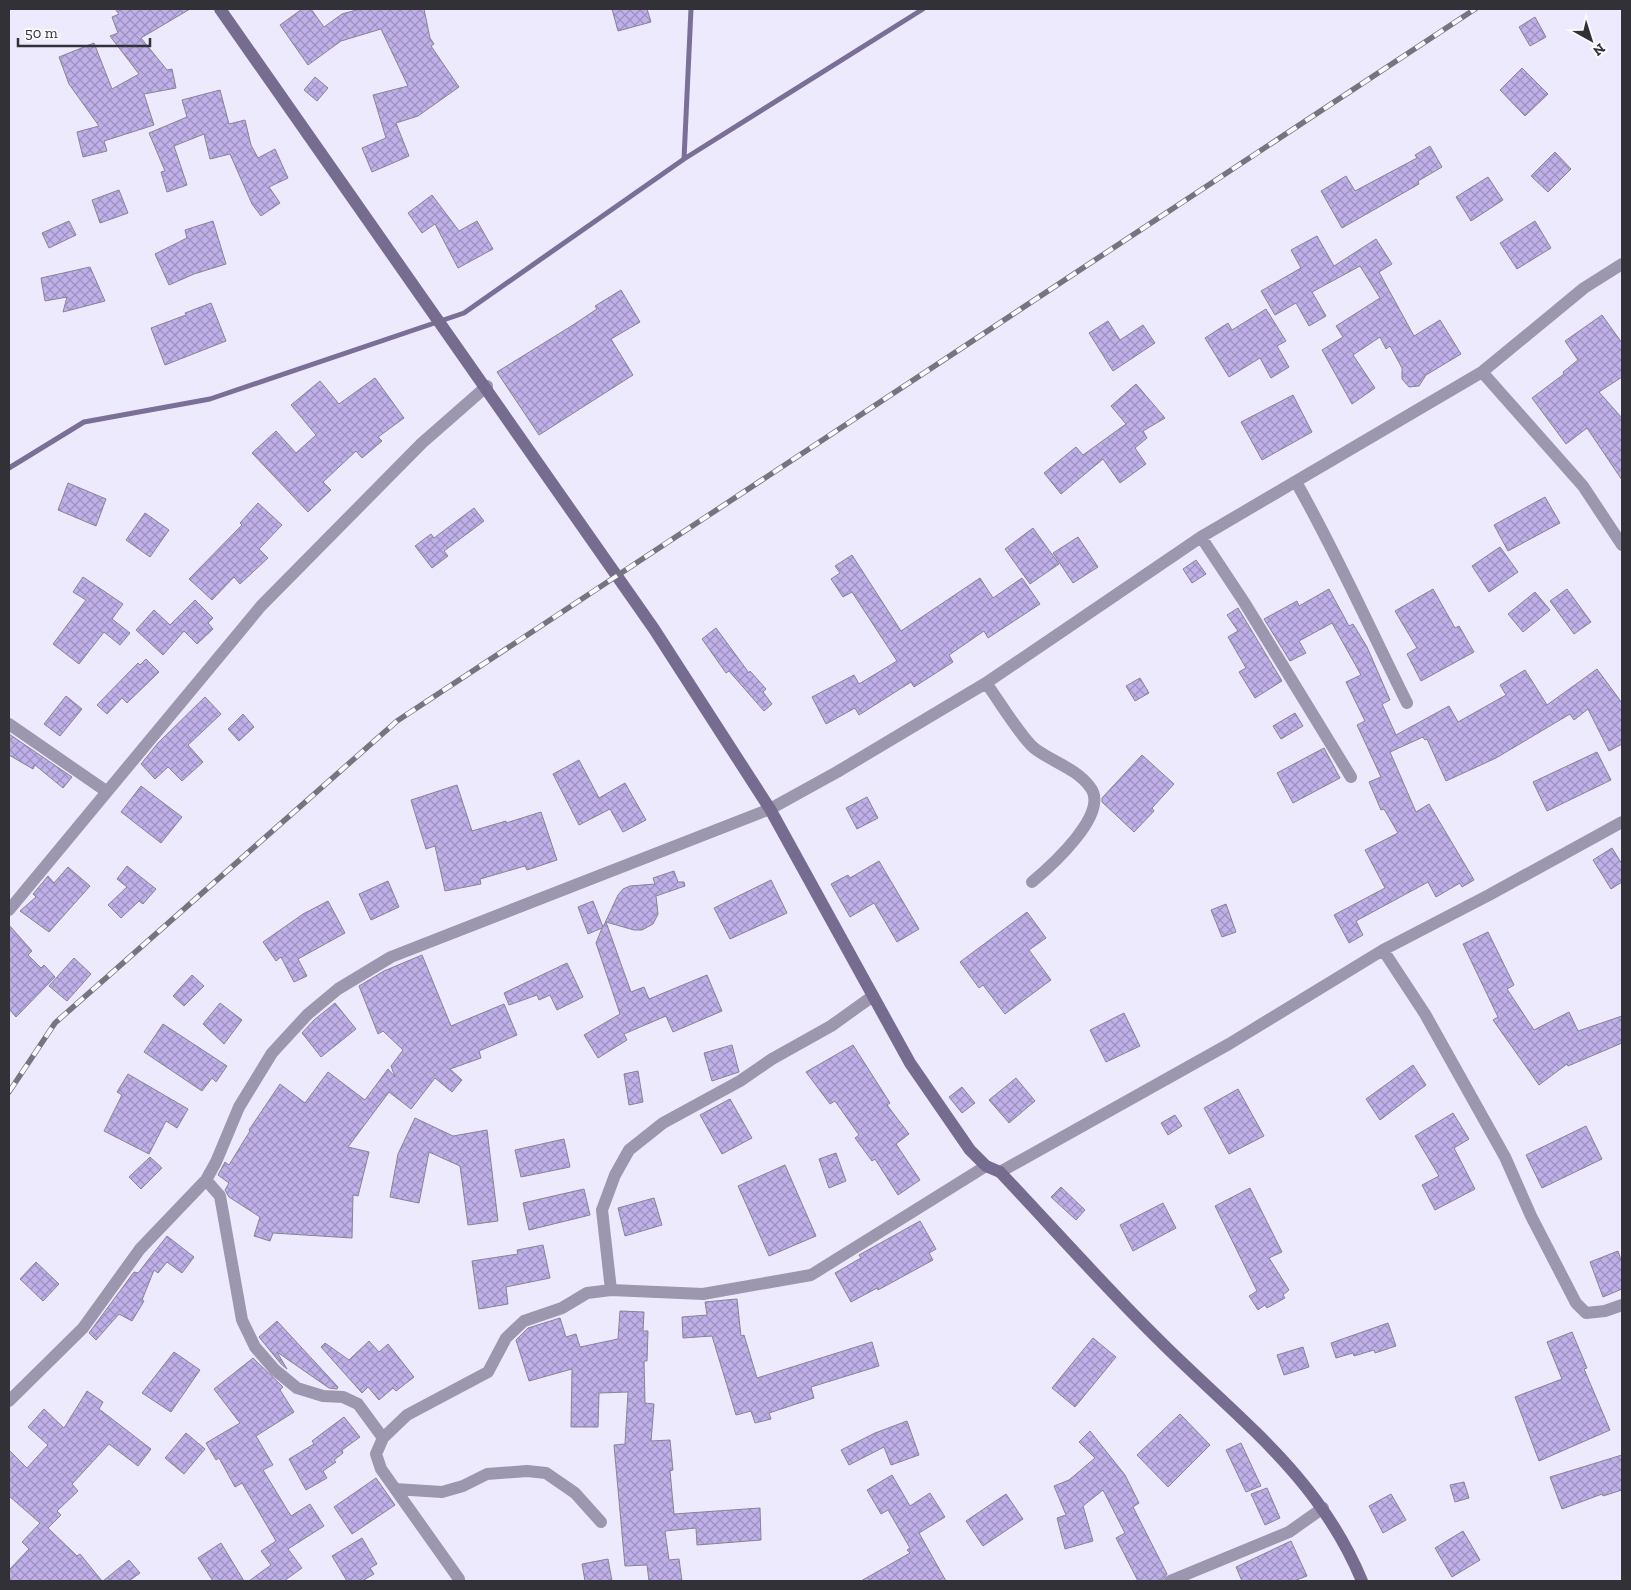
<svg xmlns="http://www.w3.org/2000/svg" width="1631" height="1590" font-family="'Zilla Slab',serif">
<defs>
<pattern id="building-cross-hatch" width="8" height="8" patternUnits="userSpaceOnUse" patternTransform="scale(1.25)"><rect width="8" height="8" fill="#c0b0e9"/><path d="M0 0l8 8M0 8l8-8" fill="none" stroke="#9d90be"/></pattern>
</defs>
<rect width="100%" height="100%" fill="#eeeafe"/>
<g fill="none" stroke-linecap="round" stroke-linejoin="round">
<path stroke="#7a6f97" stroke-width="5" d="M684,159L691,9
M9,468L84,422L210,399L464,313L684,159L923,9"/>
</g>
<path fill="url(#building-cross-hatch)" stroke="#888395" d="M115,9H190L141,38L167,70L172,69L176,88L144,94L154,125L104,141L107,151L83,157L77,132L99,126L69,84L59,57L94,43L112,89L139,74L110,36L118,33L112,17L119,14Z
M302,9H311L324,27L342,14L360,9H424L430,38L434,44L431,46L459,87L418,116L396,123L409,156L372,172L362,148L386,138L373,95L408,86L381,29L341,41L308,65L280,25Z
M612,9H647L651,22L618,31Z
M1535,17L1546,37L1530,46L1519,27Z
M1522,68L1548,94L1525,116L1500,90Z
M315,77L328,88L317,101L304,90Z
M220,90L229,124L245,120L251,145L258,158L275,149L288,178L269,187L280,203L261,216L252,204L230,154L210,159L204,134L174,146L187,185L167,192L161,172L165,171L149,133L187,117L182,100Z
M1430,146L1442,167L1418,181L1419,184L1342,228L1321,191L1346,176L1355,191L1417,158L1415,155Z
M1555,152L1571,169L1548,192L1531,176Z
M1488,177L1503,200L1471,221L1456,197Z
M119,190L128,213L100,223L92,200Z
M432,195L459,231L477,221L493,249L458,268L435,224L422,233L408,213Z
M69,221L76,235L49,248L42,233Z
M213,221L226,264L194,274L169,285L155,254L187,238L185,230Z
M1535,221L1551,248L1517,269L1500,243Z
M1317,236L1334,266L1376,239L1392,264L1379,272L1414,336L1440,320L1461,354L1426,375L1419,386L1409,387L1402,379V368L1390,346L1386,349L1380,337L1353,355L1375,388L1352,404L1322,350L1343,337L1336,326L1380,298L1360,266L1312,292L1326,316L1309,326L1296,303L1275,315L1261,291L1301,268L1291,250Z
M90,267L105,301L63,312L67,297L45,301L41,278Z
M621,290L640,322L611,339L633,375L539,435L497,372L573,325L597,309L595,306Z
M211,303L226,341L165,365L151,328L186,315L185,313Z
M1266,309L1286,341L1277,346L1289,367L1271,378L1260,358L1229,377L1205,338L1228,323L1232,330Z
M1602,315L1622,343V377L1599,392L1622,418V480L1587,428L1566,444L1532,398L1564,374L1563,372L1578,360L1565,341Z
M1108,321L1120,340L1143,325L1155,343L1113,371L1089,333Z
M375,378L404,418L378,437L382,441L362,458L356,451L323,482L331,490L308,512L252,453L276,431L296,453L316,435L291,405L320,381L339,404Z
M1136,384L1165,418L1143,431L1147,438L1135,448L1146,464L1120,483L1103,459L1061,494L1044,473L1076,447L1083,455L1126,424L1111,406Z
M1293,395L1312,432L1262,460L1241,422Z
M68,483L106,499L96,526L58,510Z
M1545,497L1560,523L1508,551L1494,525Z
M258,503L282,525L259,549L268,558L240,584L234,577L212,600L189,579L242,525L240,523Z
M474,508L484,521L444,551L448,556L432,568L415,546L431,534L434,538Z
M145,513L169,530L150,557L126,540Z
M1033,528L1059,564L1030,584L1005,549Z
M1078,537L1098,567L1073,583L1053,553Z
M1500,547L1518,572L1489,592L1472,566Z
M852,555L901,631L980,578L993,598L1022,578L1040,604L988,638L984,631L949,655L953,662L914,687L911,682L859,715L855,708L826,724L812,697L854,675L859,684L897,661L852,592L843,597L831,579L840,573L835,566Z
M1196,560L1206,574L1192,583L1183,569Z
M83,577L123,604L112,619L130,633L120,645L104,632L79,664L53,644L86,600L73,592Z
M1329,589L1349,626L1353,624L1367,647L1390,700L1382,704L1396,735L1449,706L1458,722L1506,695L1500,685L1525,670L1547,705L1597,669L1622,703V744L1609,751L1588,709L1574,720L1570,714L1496,758L1446,781L1427,739L1425,740L1423,737L1390,752L1416,812L1429,804L1474,880L1462,887L1460,883L1436,897L1428,882L1356,921L1363,935L1349,943L1334,915L1385,888L1365,850L1398,833L1384,809L1381,810L1369,782L1381,777L1357,725L1365,721L1346,682L1361,675L1332,623L1299,641L1306,653L1290,661L1264,619L1297,601L1299,606Z
M1433,589L1455,628L1459,626L1474,652L1421,681L1407,654L1417,648L1395,611Z
M1567,589L1591,622L1574,634L1550,601Z
M1535,592L1550,610L1523,632L1508,614Z
M195,600L213,618L208,623L213,629L197,644L184,631L163,655L136,630L154,610L170,625Z
M1238,608L1282,681L1255,698L1239,672L1246,668L1228,637L1238,631L1227,615Z
M716,628L749,673L750,671L766,689L763,692L772,704L764,711L729,671L726,673L702,639Z
M146,659L159,672L127,703L122,698L107,714L97,705L138,663L140,665Z
M1140,678L1149,693L1135,701L1126,686Z
M66,696L82,709L60,736L44,724Z
M205,697L221,714L188,745L203,762L182,781L168,767L155,779L141,764L158,743Z
M1295,713L1303,726L1281,739L1273,726Z
M243,714L254,727L239,741L228,729Z
M9,734L72,777L63,788L35,765L33,769L9,755Z
M1324,748L1340,778L1293,803L1277,773Z
M1597,752L1611,780L1547,811L1533,782Z
M1142,755L1174,784L1152,808L1154,811L1134,832L1102,802V798Z
M579,760L599,798L625,783L646,820L623,832L610,809L579,825L553,774Z
M457,785L472,831L506,821V823L541,812L557,860L527,870L525,866L480,879L481,884L445,891L435,846L426,849L411,800Z
M141,786L182,817L161,843L121,812Z
M867,797L878,818L857,829L846,808Z
M1612,848L1622,864V882L1611,889L1593,860Z
M879,861L919,929L897,942L874,903L850,917L831,884L848,875L850,878Z
M127,866L156,889L143,904L139,901L121,918L108,905L127,887L117,879Z
M68,867L90,886L49,932L20,911L36,897L33,894L48,876L54,883Z
M674,871L678,882H684L685,886L656,896L658,914L653,924L642,930H634L606,922L631,992L644,987L649,999L707,975L722,1011L673,1032L666,1016L624,1034L627,1040L598,1058L584,1035L620,1014L596,943L602,928L588,934L578,907L593,901L603,927L618,895L623,889L630,886L655,884L653,878Z
M771,880L787,913L730,939L714,908Z
M388,881L399,907L371,920L359,894Z
M328,901L345,933L298,959L307,976L294,982L281,957L276,961L263,942L303,914Z
M1226,904L1236,932L1222,937L1211,910Z
M1027,912L1046,938L1029,950L1051,980L1005,1014L983,985L979,988L960,962Z
M9,925L32,951L28,955L41,968L44,965L55,977L16,1017L9,1009Z
M1488,932L1514,985L1507,989L1534,1030L1569,1012L1578,1031L1622,1016V1043L1568,1066L1567,1064L1539,1085L1493,1020L1498,1017L1463,944Z
M422,955L451,1026L504,1004L517,1035L479,1051L481,1058L450,1069L462,1080L452,1092L435,1078L411,1109L389,1092L348,1147L369,1152L358,1196L353,1195L352,1238L273,1233L270,1241L254,1236L260,1217L229,1197L225,1190L229,1183L218,1175L225,1162L229,1165L250,1131L249,1130L280,1084L305,1103L328,1072L365,1100L388,1069L395,1077L391,1066L403,1050L383,1031L378,1034L359,986L384,971Z
M74,958L91,974L67,1001L49,986Z
M567,963L583,997L557,1010L550,995L539,1000L537,995L509,1005L504,993Z
M192,975L204,986L184,1006L173,996Z
M220,1003L242,1020L224,1044L203,1024Z
M335,1003L356,1029L321,1057L302,1033L314,1020Z
M1124,1013L1140,1046L1106,1062L1090,1030Z
M163,1024L227,1066L216,1082L212,1078L202,1091L144,1052Z
M732,1045L739,1072L712,1081L704,1053Z
M853,1045L890,1103L887,1105L909,1134L896,1144L920,1180L898,1195L875,1159L872,1161L855,1138L859,1135L835,1101L830,1104L806,1072Z
M1413,1065L1426,1085L1380,1120L1366,1099Z
M638,1071L643,1102L629,1105L624,1074Z
M128,1074L188,1109L177,1128L166,1121L149,1154L104,1131L122,1095L117,1092Z
M1016,1078L1035,1101L1009,1123L989,1100Z
M962,1087L975,1103L962,1113L949,1097Z
M1238,1089L1264,1136L1229,1154L1204,1108Z
M730,1099L752,1138L722,1154L700,1115Z
M1453,1113L1469,1139L1454,1148L1475,1189L1435,1210L1422,1185L1439,1176L1415,1136Z
M1175,1115L1182,1126L1168,1135L1161,1123Z
M415,1118L453,1136L487,1130L498,1221L468,1225L460,1166L429,1152L419,1203L390,1197L398,1154Z
M1586,1126L1602,1159L1542,1188L1526,1155Z
M564,1139L570,1167L521,1177L515,1150Z
M836,1153L846,1181L829,1188L819,1159Z
M150,1157L162,1168L141,1189L129,1177Z
M785,1165L816,1236L769,1256L738,1186Z
M1061,1187L1085,1210L1076,1220L1051,1197Z
M1250,1188L1282,1252L1269,1258L1289,1290L1283,1295L1285,1298L1267,1308L1265,1305L1258,1310L1249,1296L1257,1291L1215,1206Z
M584,1189L590,1215L529,1230L523,1203Z
M654,1198L662,1225L625,1236L618,1208Z
M1163,1203L1176,1228L1133,1251L1120,1225Z
M920,1221L936,1249L929,1253L933,1260L878,1290L877,1288L851,1302L835,1273L861,1258L859,1255Z
M167,1236L194,1257L182,1273L167,1262L158,1273L154,1270L142,1300L144,1301L132,1321L119,1314L96,1340L89,1333L134,1272L138,1273Z
M543,1245L550,1278L506,1287L508,1304L479,1309L472,1261L518,1254L517,1250Z
M1618,1251L1622,1263V1289L1603,1297L1590,1262Z
M36,1262L59,1284L43,1301L20,1279Z
M737,1299L741,1336L744,1335L757,1378L872,1342L879,1366L811,1387L814,1398L769,1413L771,1419L755,1423L751,1411L736,1415L712,1336L683,1338L682,1317L707,1315L705,1302Z
M620,1311L644,1312L643,1331H648L647,1361H644L645,1403L654,1404L651,1441L670,1440L673,1470L670,1471L674,1514L760,1508L761,1540L697,1545L696,1528L665,1531L669,1560L679,1559L682,1581H649L647,1565L625,1566L614,1445L625,1444L628,1392L599,1393L598,1427H571L572,1369L529,1381L516,1340L528,1328L560,1318L566,1337L576,1334L580,1347L618,1339Z
M277,1321L338,1387L337,1389L329,1388L277,1352L287,1369L281,1364L259,1337Z
M1388,1323L1396,1346L1375,1353L1374,1350L1354,1356L1353,1353L1336,1358L1331,1343Z
M1572,1332L1587,1368L1584,1369L1610,1430L1539,1461L1515,1397L1562,1379L1547,1342Z
M1093,1338L1116,1357L1075,1407L1052,1388Z
M369,1341L379,1352L388,1344L414,1377L396,1391L393,1388L379,1400L368,1387L362,1393L321,1347L325,1343L349,1360Z
M1303,1347L1309,1367L1284,1375L1277,1355Z
M174,1352L200,1370L171,1412L142,1393Z
M253,1358L283,1387L280,1390L294,1412L256,1436L273,1465L263,1470L291,1516L310,1504L324,1526L288,1549L302,1568L284,1581H249L271,1565L261,1551L276,1541L242,1483L235,1487L219,1458L216,1460L206,1443L240,1423L214,1389Z
M87,1391L103,1402L99,1409L151,1449L138,1466L109,1444L72,1484L78,1491L57,1511L61,1515L48,1528L77,1556L80,1554L102,1581H9V1570L29,1549L22,1542L40,1523L9,1496V1450L27,1468L48,1445L28,1427L44,1409L64,1428Z
M1180,1414L1210,1445L1168,1487L1137,1455Z
M344,1417L360,1437L342,1450L343,1453L334,1460L336,1462L323,1471L327,1478L306,1490L289,1459L314,1444L312,1441Z
M907,1421L919,1455L891,1465L884,1447L849,1465L841,1450L875,1433Z
M1090,1431L1125,1475L1139,1503L1133,1507L1167,1574L1162,1581H1138L1116,1538L1125,1533L1103,1490L1083,1506L1093,1541L1065,1549L1057,1518L1066,1515L1054,1486L1069,1480L1095,1458L1079,1442Z
M186,1433L205,1449L184,1474L165,1458Z
M1241,1443L1261,1486L1246,1492L1226,1450Z
M1622,1455V1490L1603,1496L1602,1494L1562,1509L1550,1477Z
M892,1475L910,1506L930,1493L945,1517L919,1533L946,1581H861L910,1553L907,1550L910,1548L888,1510L881,1514L867,1490Z
M376,1478L395,1505L352,1534L334,1507Z
M1464,1482L1469,1498L1455,1502L1450,1485Z
M1267,1488L1280,1518L1265,1525L1251,1494Z
M1006,1494L1023,1519L983,1546L966,1521Z
M1391,1494L1406,1520L1383,1533L1369,1506Z
M1463,1531L1480,1560L1452,1577L1435,1548Z
M362,1538L377,1564L370,1568L374,1574L362,1581H347L332,1556Z
M1291,1541L1307,1576L1294,1581H1242L1236,1567Z
M221,1543L244,1581H213L198,1558Z
M608,1559L612,1581H585L582,1564Z
M129,1560L140,1573L129,1581H103Z"/>
<g fill="none" stroke-linecap="round" stroke-linejoin="round">
<path stroke="#9c96af" stroke-width="12" d="M1482,372L1583,486L1622,545
M1296,482C1337,554 1370,629 1407,703
M1201,537L1244,602L1351,777
M986,683C998,699 1020,736 1034,748C1052,762 1076,768 1090,787C1111,813 1050,867 1032,882
M9,724L106,791
M9,910L261,606L422,443L487,386
M1383,950L1425,1014L1505,1157L1531,1216L1576,1303L1586,1313L1605,1311L1622,1305
M1000,1172L1229,1044L1383,950L1489,895L1622,822
M206,1180L220,1196L242,1320L255,1347L275,1370L297,1388L323,1396L343,1397L358,1404L383,1438
M611,1290L703,1294L811,1275L986,1166
M9,1401L83,1328L140,1249L206,1180L216,1162L239,1107L272,1053L308,1014L338,989L391,957L770,809L837,772L986,683L1201,537L1482,372L1584,288L1622,264
M395,1489L442,1492L463,1486L487,1474L527,1471L546,1473L575,1493L601,1522
M459,1579L381,1469L376,1454L383,1438L407,1415L488,1372L506,1338L524,1321L562,1308L587,1293L611,1290L602,1210L615,1175L629,1150L663,1123L740,1081L772,1059L831,1026L873,996
M1170,1581L1289,1532L1323,1508"/>
<path stroke="#766c8f" stroke-width="12" d="M220,9L654,629L770,809L910,1063L970,1150L986,1166L1000,1172C1053,1228 1104,1286 1159,1340C1237,1418 1318,1475 1362,1581"/>
<defs>
<path id="rail" d="M9,1092L55,1023L397,721L1475,9"/>
</defs>
<use href="#rail" stroke="#777480" stroke-width="5.5"/>
<use href="#rail" stroke="#faf9fe" stroke-width="4" stroke-dasharray="11" stroke-linecap="butt"/>
</g>
<rect width="1631" height="1590" fill="none" stroke="#333138" stroke-width="20"/>
<g transform="translate(1591 40) rotate(141)" stroke="#faf9fe" stroke-width="4" paint-order="stroke">
<path d="M0-4L9 19L0 12L-9 19Z" fill="#333138"/>
<text y="-8" font-size="14" font-weight="bold" text-anchor="middle" fill="#333138">N</text>
</g>
<path d="M18 38v8h132v-8" fill="none" stroke="#333138" stroke-width="2.5"/>
<text x="25" y="38" font-size="15" fill="#333138" stroke="#faf9fe" stroke-width="4" paint-order="stroke">50 m</text>
</svg>
